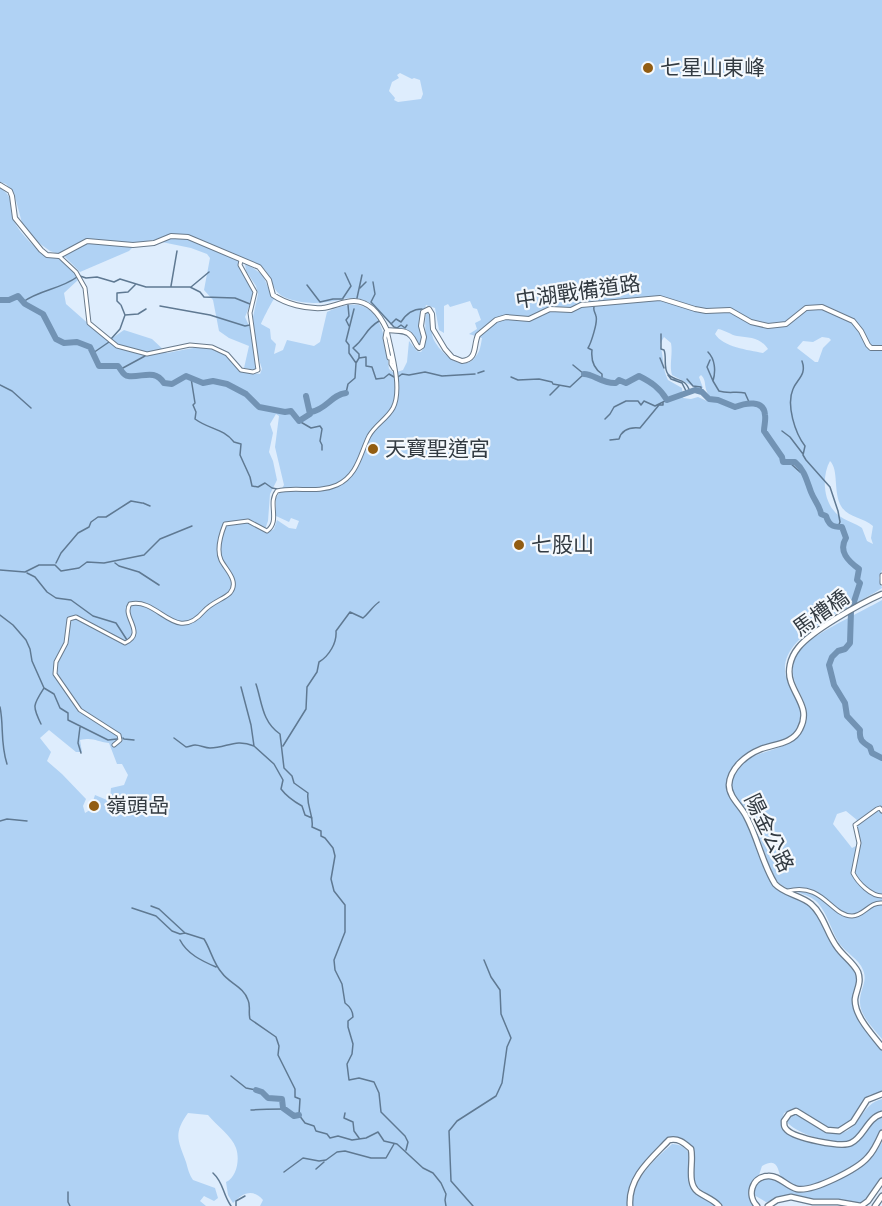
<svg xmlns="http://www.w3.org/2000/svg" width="882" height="1206" font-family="'DM Sans','Noto Sans TC',sans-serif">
<rect width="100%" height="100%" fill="#deedfd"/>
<path fill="#b0d2f4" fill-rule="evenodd" d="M0,0H882V570L879,578L882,588C855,607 765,638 789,684C797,698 805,711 798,727C789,746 760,748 743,758C735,763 728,774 728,784C728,794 740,807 744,816C756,839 761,866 775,887L805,901L815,909L854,968L858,980L856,1012L882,1050V1093L869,1095C862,1103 858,1116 850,1123C828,1140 814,1112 793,1109L784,1113L781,1122C787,1135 836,1152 850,1145C863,1139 869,1122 882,1116C882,1120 882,1126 882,1130C874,1160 829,1184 801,1187C795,1187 785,1183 782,1179C777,1171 779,1156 762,1166C761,1169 760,1172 759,1175C754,1189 742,1190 755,1206H720C714,1197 703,1196 696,1188C689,1179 695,1159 693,1148L682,1139L672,1137C651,1158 627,1174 629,1206H260L263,1200C252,1188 243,1193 233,1203L228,1195L226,1182C237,1177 240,1159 236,1148C232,1136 216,1125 208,1115L188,1113C173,1134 178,1140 186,1162C188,1169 189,1174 193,1180L215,1188L218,1198L214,1201L204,1196L200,1201L206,1206H0V188C16,198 8,207 14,221C19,232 30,242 39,251C45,257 53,255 59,259C66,264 76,272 78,280L64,293L66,304L108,341L124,330L152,339L167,353C187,350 209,341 227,356C232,360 235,366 239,371L260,374L262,369L257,353L253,317L258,294L256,286L246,271L245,264C269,275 262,279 274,299C271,303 262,321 261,324L270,329L271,339L276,344L274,354L283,350L287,340L314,346L320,342L327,312C378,288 385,329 389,369L394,373L403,370L407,362L409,341L417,351L421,352C430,340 422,325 427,312C434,320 429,333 435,342C443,355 464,374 476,356C480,352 481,344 482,338L469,334L477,329L475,323L481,320L477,309L473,308L470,301L450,307L448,304L444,306V333L439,330L435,308L426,305L420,327L422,336L420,345L411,332C405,330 399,329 394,326C381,317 382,306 363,300C350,295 340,301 327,302C312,304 296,303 282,296C271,289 272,275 262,267C256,262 247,260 241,257C236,271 249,276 252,288C254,298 248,309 245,317L251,330L256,365V370L244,368L249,346L229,338L219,331L213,300L204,290L210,258L207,254L191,248L152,240L137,243L129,251L80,272L64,256L50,251L39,243L22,223L14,193L6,184L0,182ZM400,73L412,79L414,78L420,80L423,94L421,99L398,102L394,100L395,98L389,91L392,82L399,78L397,75ZM718,329C725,330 731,335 737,336C750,338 760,337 768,349L763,353C748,350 723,347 715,334ZM664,337L671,343C673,355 669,365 672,375L698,389L703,388L699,377L701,375C708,382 702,387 711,398V401H707L698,397L691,399L683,398L682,388L668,380C662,368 664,357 660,344ZM822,337L829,338L831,340L823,348L818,362H815L797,348L803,341L813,342ZM276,414L279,416L275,447L284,485L276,498V516L289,522L291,518L299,521L296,529L289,528L277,520L274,529L267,533L264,532L268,521L270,494L277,480L273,461L269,452L273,433L270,424ZM830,461C839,470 833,492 841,506C848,518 863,517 873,526L871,538L873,544L867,541L862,528C855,523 847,521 841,517C823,506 821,477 830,461ZM49,730L76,752H82L80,740C95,737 96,742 109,743L117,764H122L128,775L124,785L111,788L110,798L107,800L95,795L90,810L85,813L83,806L86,799L62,774L47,761L51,752L40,738Z
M882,600V1039C874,1029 859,1015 860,1001C860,989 868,982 863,970C859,959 846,953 839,943C831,930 828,915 818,903C808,892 789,893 778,882C769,872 760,834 752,819C746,805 726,794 732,776C743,746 794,756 805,726C812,707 799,696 794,679C791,669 794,657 800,649C813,634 863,611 882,600ZM846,811L857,820L854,825L857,839L856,846L852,848L833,824L837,814Z
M882,1099V1113C874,1120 859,1139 850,1142C836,1147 795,1133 787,1122L791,1115L795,1113C807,1119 821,1129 834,1132C858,1138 859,1104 882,1099Z
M882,1142V1177L865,1201L858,1203L836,1200H811L798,1197L766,1202L754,1195L756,1184C775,1167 781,1190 799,1189C831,1188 867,1170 882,1142Z
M672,1144C699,1146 688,1170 691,1188L716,1206H633C632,1179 653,1161 672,1144Z"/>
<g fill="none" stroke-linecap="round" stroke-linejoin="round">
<path stroke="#5f7992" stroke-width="1.5" d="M80,276L86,278L97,277L114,282L120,279L146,287H190L200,292L204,297L235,298L250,304
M373,282L375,294L371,302L394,327L397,328L401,325L405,328L407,325
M307,285L320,302L333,299H343
M171,286L177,251
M191,287L209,272
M360,288L366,282
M343,298L351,286L345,273
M357,298L362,275
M23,302C39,290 61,289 77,277
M120,304L117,301V293L128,292L135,285
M348,305L349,316L346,320L349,326
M160,306L210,315L245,326L250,325
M594,307C593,310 595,312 596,316C598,322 591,343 588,348L592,350C591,359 593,368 602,374V380
M354,309L346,341L349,345V353L356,363
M125,315L138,314L146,309
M391,324L396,319L401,322C406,314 413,309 422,309
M661,334V349L664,350C667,357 663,368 668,374C676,383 685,376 690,392
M111,339L120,329L125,315L121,305
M708,352C715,359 716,371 713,381L719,391C728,394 736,391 745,393L749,402
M93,353L109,342
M359,358V354L353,348C366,338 364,330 379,321
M660,358L664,368
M710,360L707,367L713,381
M802,361C807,375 797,379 793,389C786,405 795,433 805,446L803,455L806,460L830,487L838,511L840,522L838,527
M121,369L145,356
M478,373L484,371
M668,375L671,379L682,383L687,393
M398,377L402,374L409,375L425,372L442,376L475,374
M511,377L518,380L539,379L552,382L553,384L570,387L584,374L573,365
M191,378L195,403L193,405L196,412L195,419C210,430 223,428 234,442L241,444L240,455L250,477L252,486L258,487L265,483L272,488L277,489
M687,379L693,386L701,387V392
M0,385L12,391L31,408
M346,393L348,384L355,378L356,363L359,358L366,357V366L372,367L376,379L384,378L389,374L394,377
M550,395L559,386
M605,419L610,414L614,407L626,401H638L641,405L644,401L655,406L667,400
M299,421L311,428L320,426L322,429L320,441L322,445V450
M782,431L790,437L803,454
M610,440L619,439C622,429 631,427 640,428L659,405H663V403
M790,463L800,472H803
M143,503L150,506
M56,563L61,553L78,533L89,527L91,522L98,517H106L131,501L142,503
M115,563L119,566L139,572L159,585
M0,570L25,572L39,565H55L61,571L79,568L87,562L104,563L144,555L160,539L192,526
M27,573L35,577L47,592L56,598L71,600L93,616L116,623L127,640
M0,615L13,625L26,640L30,649L32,661L44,688L54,694L60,708L68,713V720L108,740L117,739
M256,684C262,702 262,722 280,734L284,768L292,776L294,783L308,793C306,806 314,815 312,827L321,831V836L325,838L333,848L335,856L331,879L334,891L345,905V932L334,960L335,970L342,984L345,1003C349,1006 353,1011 353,1017L348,1021V1027L353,1044L352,1054L347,1064L349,1080L359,1078L374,1082L379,1093L381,1112L405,1136L408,1142L406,1150
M241,687L251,725L254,746L274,764L283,780L281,789C287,797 293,801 302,806L305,815L312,818
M0,707C4,726 0,742 7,764
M41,724C32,706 33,705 44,688
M80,727L78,743L81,753
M123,738L124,739L134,740
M174,738L186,747C189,747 192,745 195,745C200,745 205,748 210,748C227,748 235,738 254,746
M283,746L306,709L307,687L317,672L319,662C329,656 337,643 336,631L350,612L363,618C369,613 372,607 379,602
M0,821L7,819L27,821
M151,906L159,909L185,933
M132,908L156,916L172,931L180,934L185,933L204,939C211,950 213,963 222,973C229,983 244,987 248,1000C251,1006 248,1012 250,1019L276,1037L279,1046L278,1055L295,1089V1097L300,1099L299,1115L305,1123L314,1126L316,1131L327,1134L330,1138L338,1136L352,1140L366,1138L378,1132L384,1141L397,1144L423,1168L433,1173L441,1183L446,1194L445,1200L446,1206
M180,940C187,954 202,961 216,967
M231,1076L246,1088L256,1090
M251,1110C262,1109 273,1109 284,1109
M345,1113L344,1118L353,1122L354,1131L359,1138
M316,1169L324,1162
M284,1172L303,1158L319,1161L326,1160L337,1152L345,1151L371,1158H386L394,1144
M213,1173C224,1183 222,1193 231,1206
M68,1192V1202L70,1206
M236,1206V1201L245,1196
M473,1206L451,1181L449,1131L457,1121L496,1096L502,1083L507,1047L511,1038L501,1014L500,990L491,977L484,960"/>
<path stroke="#7293b4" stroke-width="6" d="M0,300H9L18,296L25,304L43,314L56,339L64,343L77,342L90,347L99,366H118C121,369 123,376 128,376C142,378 154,368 164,383L172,384L186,376L203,383L213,381L227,384L246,394L259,407L285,412L291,411L299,421L310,414L306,396
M584,374C594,374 602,384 616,383L619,380L626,383L639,376C651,382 660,388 667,400L695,390L702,392L709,399L718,400L735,407C745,403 764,399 765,415C766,420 764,426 764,431L782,457L783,462H795C805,470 807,482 811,492C814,500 820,506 821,514L826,516C829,525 832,527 842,527L846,538C838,551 848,561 859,569L857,580L860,583L851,611L850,643L845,649L838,651L832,657L829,665L834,685L845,703L847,716L860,730C859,740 862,742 870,747L872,753L882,758
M311,412C327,409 331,395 346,393
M256,1090L262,1092L268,1098L282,1099L283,1108L294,1116L299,1115"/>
<defs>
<path id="street" d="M59,256L76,272L85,288L89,323L117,346L147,354L190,345L212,347L227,354L241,370L253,372L258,370L250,313L255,292L240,265L241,260
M386,332L385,338L389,358
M391,357V364L394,369
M882,575V583
M114,745L120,740L119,735L80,710L55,674L56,662L66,643L69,619L76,617L125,643C147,633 121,617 130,604C159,597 175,645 204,611C212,602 224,599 230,593C240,581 225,569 221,560C216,549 221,534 225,524L248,521L267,531C281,521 267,503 277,491C296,486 317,494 337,485C358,475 360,454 369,436C375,425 387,419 393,408C403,389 391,350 387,330
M882,811L880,808L877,809L855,825L859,843L853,873C858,883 871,896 882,896
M788,891C823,882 831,916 852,916C864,916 869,902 882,903"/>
<path id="secondary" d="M0,185L10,191L12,196L15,218L41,250L47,255L59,256L87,241L133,245L154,243L171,236L188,237L259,267L269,280L273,295C286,304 306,309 322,308C333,307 343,301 354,301C370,301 381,317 387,330C394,331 406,329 411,336C415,340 415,345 419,348L422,346L424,337L421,326L423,312L429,309L432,314L433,329L445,349L452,357L462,361C478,359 473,346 478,335L496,320L506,317L529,319L550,309L571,310L581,305L660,298L695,309L706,311L730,310L751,322L768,326L786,324L806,308L822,307L853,321L861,331L868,345L871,348H882"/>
<path id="primary" d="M882,594C861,603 811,631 798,648C790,658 787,671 791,682C797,699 810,710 800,729C793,744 774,744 761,749C746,755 730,768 729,785C729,797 741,806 746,816C758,838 762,863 775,884C784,894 800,895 811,904C824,915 827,934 837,947C843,956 853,962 858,972C862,983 856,990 855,999C854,1016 873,1035 882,1047
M882,1094L867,1100L853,1122L839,1131L827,1130L796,1111L789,1114L784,1121C784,1126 784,1127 787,1130C795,1138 841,1148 851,1143C864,1137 867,1118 882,1114
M630,1206C628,1177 651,1159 669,1140C679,1138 684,1143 691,1149C694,1162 686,1183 698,1192C705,1197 713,1199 719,1206
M757,1206C747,1196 751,1177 768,1176C779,1175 787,1187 797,1189C813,1192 858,1169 868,1157C874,1151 878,1142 882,1133
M768,1206L777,1200L791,1197L813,1202H838L861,1206L868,1201L882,1181
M875,1206L882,1196"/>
</defs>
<use href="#street" stroke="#697a8b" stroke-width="5"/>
<use href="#secondary" stroke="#697a8b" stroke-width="6"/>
<use href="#primary" stroke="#697a8b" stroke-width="7"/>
<use href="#street" stroke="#fff" stroke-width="3"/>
<use href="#secondary" stroke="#fff" stroke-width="4"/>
<use href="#primary" stroke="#fff" stroke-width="4.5"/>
</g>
<g fill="#925d12" stroke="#f5f9fd" stroke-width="2">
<circle cx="648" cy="68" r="6"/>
<circle cx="373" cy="449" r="6"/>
<circle cx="519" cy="545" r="6"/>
<circle cx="94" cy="806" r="6"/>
</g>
<g text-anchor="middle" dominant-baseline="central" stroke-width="4.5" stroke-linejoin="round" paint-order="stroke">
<g font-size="21" fill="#333b42" stroke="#f5f9fd" text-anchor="start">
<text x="660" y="68">七星山東峰</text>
<text x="385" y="449">天寶聖道宮</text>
<text x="531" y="545">七股山</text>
<text x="106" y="806">嶺頭喦</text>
</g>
<g font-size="21" fill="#333b42" stroke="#f5f9fd">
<text transform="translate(578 292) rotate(-8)">中湖戰備道路</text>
<text transform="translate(821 613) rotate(-35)">馬槽橋</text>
<text transform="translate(769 833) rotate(64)">陽金公路</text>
</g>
</g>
</svg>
